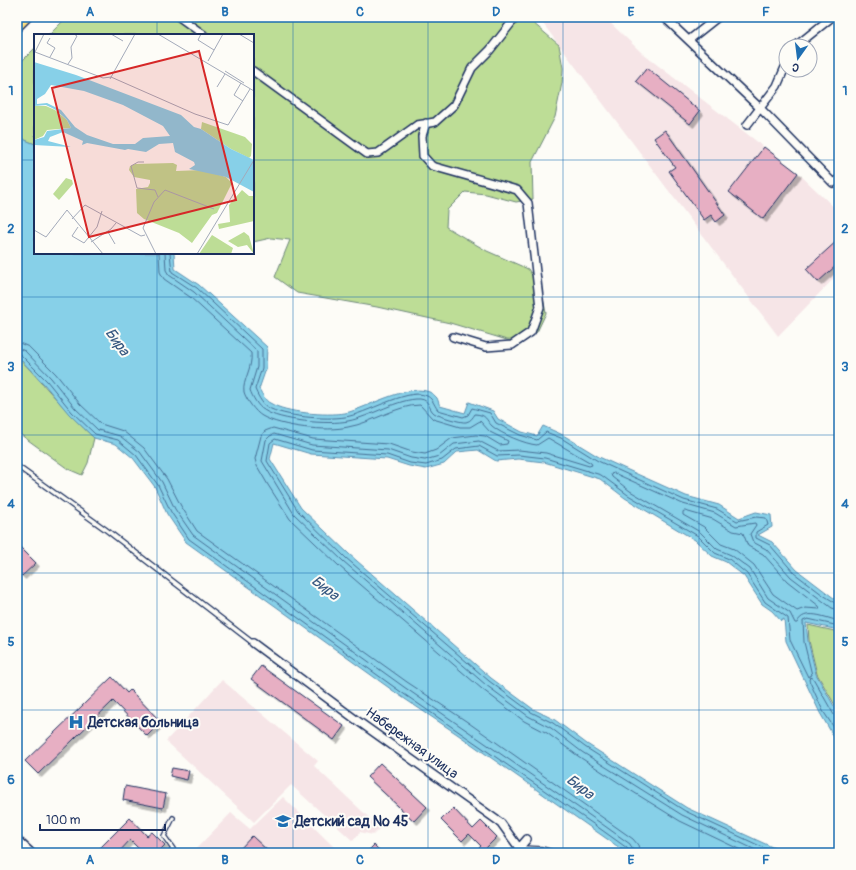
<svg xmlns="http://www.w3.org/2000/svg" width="856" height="870" font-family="Pangolin,sans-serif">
<defs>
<filter id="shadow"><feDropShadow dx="3.5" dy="3.5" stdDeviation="0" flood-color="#0004"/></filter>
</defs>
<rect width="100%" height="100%" fill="#fdfcf7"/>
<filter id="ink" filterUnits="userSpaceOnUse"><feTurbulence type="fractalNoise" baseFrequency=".025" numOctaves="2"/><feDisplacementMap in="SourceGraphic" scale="8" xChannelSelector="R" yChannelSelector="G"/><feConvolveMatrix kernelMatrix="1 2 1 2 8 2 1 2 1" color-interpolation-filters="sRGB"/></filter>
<g filter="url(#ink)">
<path fill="#f6e5e7" d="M538,17H604L643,54L798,173L839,212V273L778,336Z
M222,680L318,761L314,766L380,828L373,835L360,832L353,841L291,785L254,822L166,741Z
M283,797L338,851L337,853H192L231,813L250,829Z"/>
<path fill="#bddd96" stroke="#6c867a" d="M67,17H508L532,22L559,45L563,68L562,83L555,117L532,162L533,199L516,202L486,194L465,192L447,210L446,227L487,251L528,269L541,288L546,313L537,332L526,341L507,340L450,323L377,307L297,293L275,277L290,240L271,238L253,242V35H49Z
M35,48V144L25,140L17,131V66Z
M17,356C43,383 66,412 94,438L88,463L82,475L68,469L17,432Z
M808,625L839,632V712L817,674L809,641Z"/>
<path fill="#87d0e8" stroke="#5c90b1" d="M17,131L25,140L35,144V253H174L175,269L199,285L267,347L266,369L259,389C262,393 265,401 270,403C286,413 326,416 345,413C367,409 420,375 437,398C438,400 439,404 440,406L465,413L469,402L493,411L498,419L522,432L537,436L543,426L563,435L599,457L686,496L719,505L739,518L756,512L771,515L772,527L758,535L772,542L797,570L839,602V630L806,623L808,641L816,674L839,715V740L834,737L820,713L786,641L784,619L781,621L772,611L762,604L744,576L726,562L712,556L695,540L625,498L600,479L544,462L518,459L496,461L478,450L457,452L444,464L426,469L409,466L387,459L311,454L274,443L270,459L301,508L349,554L491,678L533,709L555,720L587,744L687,808L785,853H627L457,734L399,695L186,542L167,514L155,487L133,458L116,444L94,438L69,414L44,384L17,356Z"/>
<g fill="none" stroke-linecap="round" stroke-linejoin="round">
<path stroke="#466f95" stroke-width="1" d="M159,253L160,272L164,279L190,297L251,353C253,368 242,381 244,392C246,399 255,412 262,416C281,427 327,432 348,427C372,423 397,405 420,405L433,419L460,427H470L480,421L490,432L508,441L507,444L500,445L485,436L476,435L452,438L436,450L425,454L412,452L389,444L313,439L273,428L265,431L261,436L255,459L257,466L268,485L290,519L339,566L482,689L524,721L547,733L578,756L630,790L680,821L747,853
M165,253L166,270L169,275L194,292L257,351V367L250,390C252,396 258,407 264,410C279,421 329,425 348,421C370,417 399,398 420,399C430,400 428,408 434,413C438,416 462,423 466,422C471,421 473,417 475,414C487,415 485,419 492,426C501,434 525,444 537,445L548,438L591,463L592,465L589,466L546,453L519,450L498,451L479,441L454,444L439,456L425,460L411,458L388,450L312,445L274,434L270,436L266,440L262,461L294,514L343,561L486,685L528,716L551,728L582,752L682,815L762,853
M170,253L172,272L197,288L262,349V368L255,389C257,394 262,404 267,407C284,417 326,420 345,417C366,414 406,389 424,395C433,397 433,404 438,410L463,417L468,415L472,408L490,413L496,423L520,435L537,440L546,432L561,438L598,461L684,500L717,509L737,521L756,517L766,518L768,525L756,532V538L770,545L794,573L823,595L839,605
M17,342L29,347L56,374L80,404L101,424L123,431L144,448L167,479L181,506L197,531L407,682L466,721L633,839L638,845L640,853
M17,348L25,351L51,378L75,408L98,430L120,436L140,452L162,482L175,509L193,535L404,687L602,824L630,844L634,853
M17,353L21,355L47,381L72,412L95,434L118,440L136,455L158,485L171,512L189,539L401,692L599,828L627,848L629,853
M685,511L713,519L733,531L743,533L748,546L763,554L787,581L819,606L820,609L805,608L797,611L773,594L754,565L734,549L721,544L704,527L683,515V512Z
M839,610L832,608L791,577L766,549L753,542L750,534L756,525L755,523L736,526L715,513L683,504L614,473L611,474L612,477L630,491L700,532L717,549L731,555L750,569L768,598L790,613L795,623H797C804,607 826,618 839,621
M839,717L834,715L813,678L810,677L809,680L823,711L839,735
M775,853L685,811L585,747L553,723L531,712L489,681L346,558L298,511L267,461L270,443L275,439L312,450L387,455L410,463L426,465L442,460L456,449L479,446L497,456L519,455L545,458L601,475L628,495L698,536L715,553L729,559L747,574L765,602L788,618L790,640L808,677L812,675L804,642L803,621L808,619L839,626"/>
</g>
<path fill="#e7afc3" stroke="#1b2f5e" filter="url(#shadow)" d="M647,68L700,111L690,124L636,81Z
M665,130L725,215L716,222L711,215L704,220L669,171L675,167L654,138Z
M764,147L798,173L763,219L729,192Z
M839,239V263L818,282L806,269Z
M17,544L36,563L22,576L17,571Z
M261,666L344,726L334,740L251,679Z
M112,677L127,693L130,690L161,722L147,736L113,701L38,774L25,761Z
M380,763L427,807L414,821L367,777Z
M172,768L189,771L187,780L170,776Z
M125,786L166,794L163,808L123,800Z
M453,808L473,829L481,821L497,837L485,849L490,853H474L481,846L469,834L462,841L441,820Z
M130,818L147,836L152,832L165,845L157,853H147L143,849L141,851L130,840L118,853H95Z
M252,836L270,853H244L240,849Z
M374,845L382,853H366Z"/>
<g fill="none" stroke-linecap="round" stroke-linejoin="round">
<defs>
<path id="service" d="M17,466L105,529L253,643
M520,848L543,849L556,853
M170,853L173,849L164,836L173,818"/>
<path id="minor" d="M179,17L204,35
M664,17L760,108L833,183L839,179
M689,40L718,17
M796,46L832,17
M253,71L367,154L378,153L417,125L435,122L454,105L472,68L490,50L516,17
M426,123L422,136L423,156L432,166L517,190L528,203L540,307L531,332L512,345L486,347L453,337
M747,125L777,86L786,65
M253,643L355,719L501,823L519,848
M515,853L527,839"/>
<path id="secondary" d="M17,841L30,853"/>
<path id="primary" d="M17,26L26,17"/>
</defs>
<use href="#service" stroke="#1b2f5e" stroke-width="6"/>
<use href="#minor" stroke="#1b2f5e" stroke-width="10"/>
<use href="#secondary" stroke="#1b2f5e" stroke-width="12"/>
<use href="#primary" stroke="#1b2f5e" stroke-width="13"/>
<use href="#service" stroke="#fdfcf7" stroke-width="3.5"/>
<use href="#minor" stroke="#fdfcf7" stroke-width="7"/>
<use href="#secondary" stroke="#fdfcf7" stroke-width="9"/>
<use href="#primary" stroke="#ffdf80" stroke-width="10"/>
</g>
</g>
<path fill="none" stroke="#1f6fb2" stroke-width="1" stroke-opacity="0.55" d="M157,17V35M293,17V853M428,17V853M563,17V853M699,17V853M17,160H35M253,160H839M157,253V853M17,297H839M17,435H839M17,573H839M17,710H839"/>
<defs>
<symbol id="hospital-bare" viewBox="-9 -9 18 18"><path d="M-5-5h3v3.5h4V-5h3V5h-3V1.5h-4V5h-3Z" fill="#1f6fb2" stroke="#fdfcf7" stroke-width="2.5" paint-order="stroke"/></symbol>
<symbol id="school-bare" viewBox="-9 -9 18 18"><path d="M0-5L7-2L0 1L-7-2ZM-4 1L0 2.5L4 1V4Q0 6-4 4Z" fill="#1f6fb2" stroke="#fdfcf7" stroke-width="2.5" paint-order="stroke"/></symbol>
</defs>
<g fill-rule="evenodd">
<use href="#hospital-bare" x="65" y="711" width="22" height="22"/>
<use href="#school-bare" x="272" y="810" width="22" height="22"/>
</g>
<g text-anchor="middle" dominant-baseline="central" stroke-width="4" stroke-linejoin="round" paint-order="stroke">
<g font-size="14" font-weight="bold" fill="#1b2f5e" stroke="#fdfcf7" text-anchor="start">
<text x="88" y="722">Детская больница</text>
<text x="295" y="821">Детский сад № 45</text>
</g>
<g font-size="14" fill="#1b2f5e" stroke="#fdfcf7">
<text transform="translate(412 743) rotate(36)">Набережная улица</text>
</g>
<g font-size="15" font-style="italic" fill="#365780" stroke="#fdfcf7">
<text transform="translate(117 342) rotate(54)">Бира</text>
<text transform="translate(325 588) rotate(38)">Бира</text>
<text transform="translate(580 787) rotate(38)">Бира</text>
</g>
</g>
<g transform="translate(34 34)">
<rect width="220" height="220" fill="#fdfcf7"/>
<path d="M0,72H12L21,76L33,86L37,94L13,96L9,102L0,106ZM168,88L211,103L218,110L217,122L215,124L197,115L167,95ZM139,129L143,131L142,137L168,136L192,143L198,149L183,179L178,181L158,209L145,199L110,185L103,179L102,155L114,153L116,149V146L100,143L95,136L96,132L101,130ZM32,144L38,146L39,150L25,166L19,160ZM208,156L215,162H220V187L185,195L184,190L196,188L195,171ZM210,198L215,202L220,220L213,211L204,213L194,207ZM178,201L199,214L197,220H165Z" fill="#bddd96"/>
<path d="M0,28L42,41L147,81L160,93L167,95L197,115L220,126V158L192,143L155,135L161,131L160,128L141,118L139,109L125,110L112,118L94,115L91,116L53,109L48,111L49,107L29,98L16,103L14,107L37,113L0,111V106L10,103L13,97L37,94L33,86L22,76L12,71L0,72ZM17,51L50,57L89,71L129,92L136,102L109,104L101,110H79L53,101L41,93L27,76L13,69L3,70V65L11,60Z" fill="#87d0e8" fill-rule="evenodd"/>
<path fill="none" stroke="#a3aaba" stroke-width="1" d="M10,0L1,18L69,44L77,43L161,80L194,91L216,55M77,0L89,7M124,0L220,57M167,0L164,6L180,16M205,0L220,9M16,23L21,14L13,9L16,4M174,27L189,0M34,30L38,24L37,13L43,2L40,0M191,37L210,49M76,45L101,0M207,49L200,61L209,67M183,53L191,40M110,128H104L97,132L103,154L121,156L124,163M38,185L51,171L107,202L111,201M44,193L38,202L50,209L63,193L68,177M0,196L12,203L33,176L69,220M74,198L81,210M57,208L77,195L82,189M122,220L109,194L120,168L131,156L180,175M163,220L220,126"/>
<path fill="#d62828" fill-opacity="0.15" stroke="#d62828" stroke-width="2" d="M165,17L202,166L55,203L18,54Z"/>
<rect width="220" height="220" fill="none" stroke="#1b2f5e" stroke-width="2"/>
</g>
<rect width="856" height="870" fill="none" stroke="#fdfcf7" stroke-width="44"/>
<g transform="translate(798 58) rotate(194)"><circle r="19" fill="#fdfcf7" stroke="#a3aaba"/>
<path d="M0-3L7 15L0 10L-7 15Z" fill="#1f6fb2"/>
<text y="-6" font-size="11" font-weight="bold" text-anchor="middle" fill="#1b2f5e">С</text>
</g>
<path d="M40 824v6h125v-6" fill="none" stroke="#1b2f5e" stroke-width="2"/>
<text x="46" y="824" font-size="12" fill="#1b2f5e" stroke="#fdfcf7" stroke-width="3" paint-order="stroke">100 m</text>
<rect x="22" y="22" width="812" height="826" fill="none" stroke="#1f6fb2" stroke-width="1.5"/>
<g font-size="13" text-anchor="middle" font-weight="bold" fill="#1f6fb2">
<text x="90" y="16">A</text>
<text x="225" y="16">B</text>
<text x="360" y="16">C</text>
<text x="496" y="16">D</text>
<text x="631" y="16">E</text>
<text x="766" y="16">F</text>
<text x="11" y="95">1</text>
<text x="845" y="95">1</text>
<text x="11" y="233">2</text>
<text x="845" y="233">2</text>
<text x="11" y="371">3</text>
<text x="845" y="371">3</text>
<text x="11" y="508">4</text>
<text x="845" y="508">4</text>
<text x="11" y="646">5</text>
<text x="845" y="646">5</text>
<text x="11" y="784">6</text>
<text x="845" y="784">6</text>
<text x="90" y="864">A</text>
<text x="225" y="864">B</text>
<text x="360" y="864">C</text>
<text x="496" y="864">D</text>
<text x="631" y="864">E</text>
<text x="766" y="864">F</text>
</g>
</svg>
